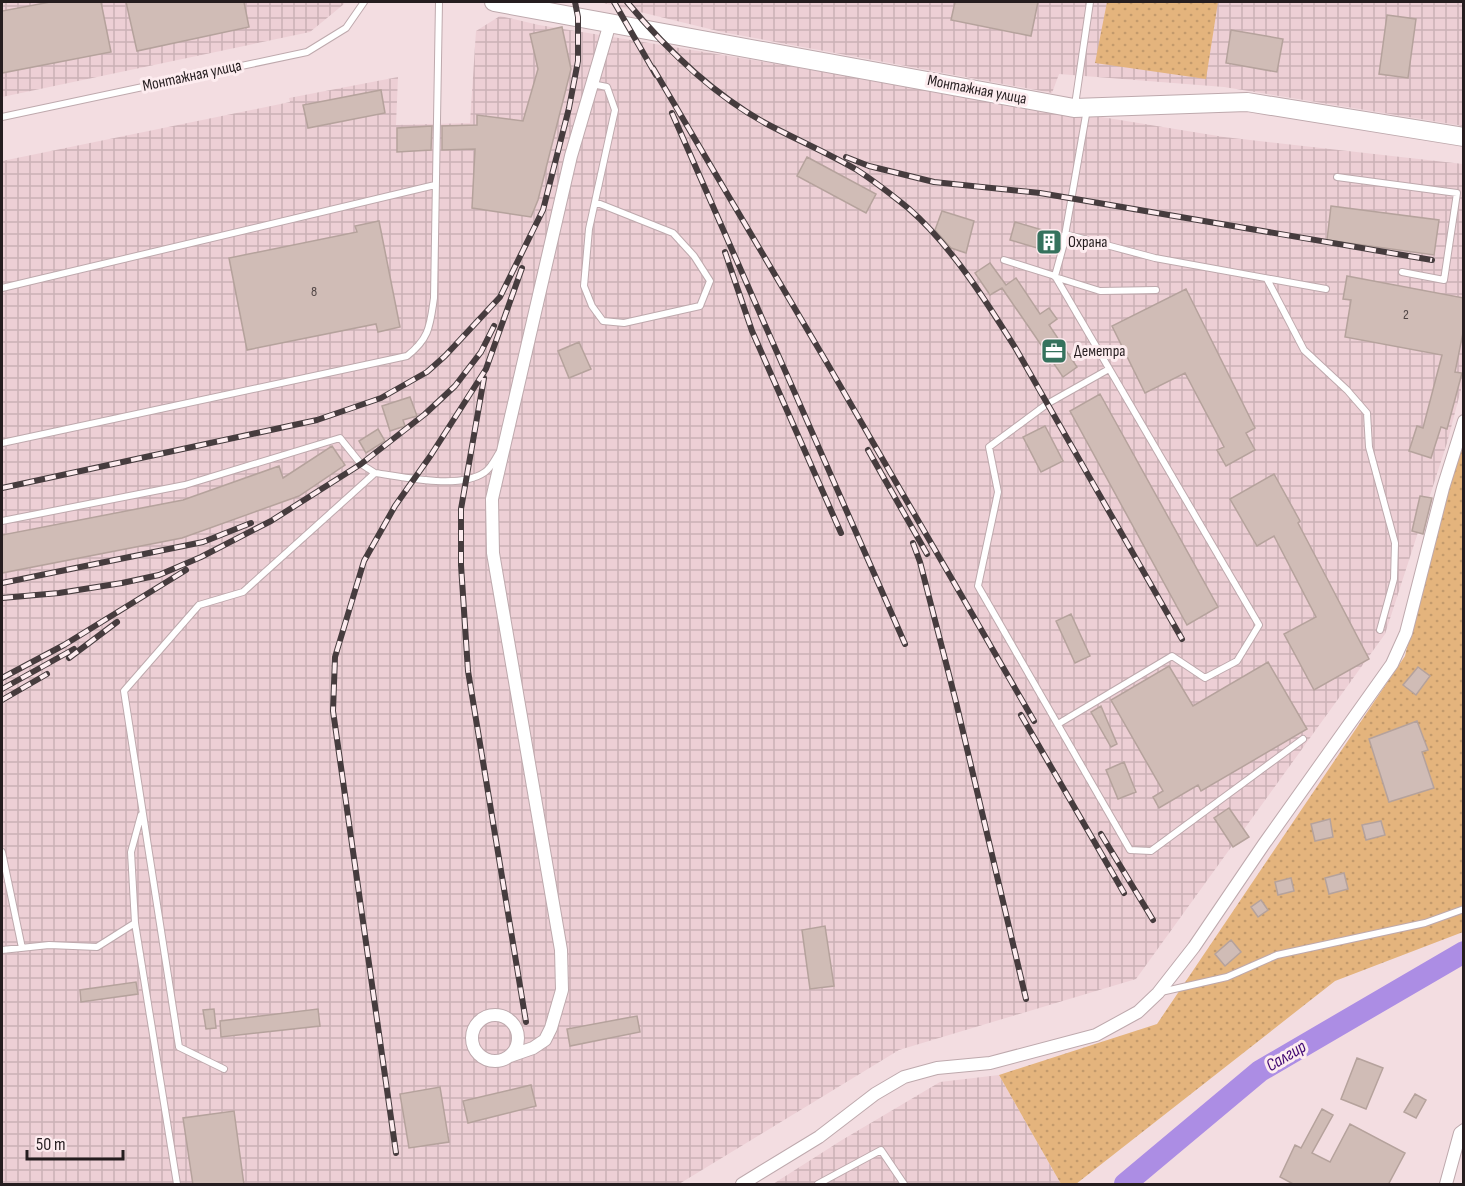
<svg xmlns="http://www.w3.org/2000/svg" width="1465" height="1186" font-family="'Sofia Sans Condensed',sans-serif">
<defs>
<pattern id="industrial-grid" width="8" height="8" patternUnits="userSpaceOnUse" patternTransform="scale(1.5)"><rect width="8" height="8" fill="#edcfd5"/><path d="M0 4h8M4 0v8" fill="none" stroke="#cbb1b6"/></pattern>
<pattern id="park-dots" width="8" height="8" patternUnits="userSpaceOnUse" patternTransform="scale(1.5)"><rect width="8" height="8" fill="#e4b47d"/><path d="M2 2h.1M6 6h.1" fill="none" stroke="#c39a6c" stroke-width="1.8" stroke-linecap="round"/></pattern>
</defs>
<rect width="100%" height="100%" fill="#f3dde1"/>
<path fill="url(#industrial-grid)" d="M2,2H344V4L310,32L2,97Z
M599,2H1463V126L1224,87L1059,74L1052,93L722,32Z
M500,16L539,25L1224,137L1463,164V382L1447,443L1385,634L1136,979L899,1050L679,1184H2V161L290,102L289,98L398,77L396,125L470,123L476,31Z
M999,1075L1061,1184H773L842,1140L940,1082Z"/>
<path fill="url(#park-dots)" d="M1107,2H1218L1206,79L1095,63Z
M1463,417V932L1335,981L1076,1184H1061L999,1075L1157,1024L1405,656Z"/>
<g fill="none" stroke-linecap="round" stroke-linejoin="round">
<path stroke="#ac8de4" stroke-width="22" d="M1125,1184L1260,1071L1464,952"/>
</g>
<path fill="#d0bcb6" stroke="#b5a29c" stroke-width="1.5" d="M50,2H101L111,52L2,73V11Z
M126,2H244L249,27L137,51Z
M955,2H1038L1031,36L951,20Z
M1387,15L1416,19L1408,78L1379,74Z
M562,27L571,69L538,200L531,217L472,208L475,149L442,150V126L477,125V115L523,121L538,69L530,34Z
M1231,30L1283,39L1277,72L1226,63Z
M381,90L385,113L308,128L303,105Z
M432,126L431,150L397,152V128Z
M807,157L876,194L866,213L797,176Z
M1331,206L1439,220L1434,255L1327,240Z
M942,211L974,221L966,253L951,248L935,230Z
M379,221L400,327L378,332L376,324L247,350L229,258L357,232L355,226Z
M1015,222L1056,234L1051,252L1010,240Z
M990,263L1006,285L1016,278L1040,314L1049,308L1057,319L1049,325L1077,367L1063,377L1002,288L990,295L975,273Z
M1347,276L1464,298V328L1455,372L1462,373L1447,429L1441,427L1431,458L1409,451L1417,426L1423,428L1442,355L1345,337L1351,300L1343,299Z
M1186,289L1255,428L1246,433L1255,450L1226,466L1217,450L1224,447L1185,373L1145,393L1112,326Z
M579,342L591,369L569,378L558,351Z
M1100,394L1218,607L1187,625L1070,411Z
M410,397L417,416L403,420L405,426L390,431L382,406Z
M1045,426L1063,461L1041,472L1023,437Z
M378,429L385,441L366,453L359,441Z
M332,446L345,465L299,496L182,538L2,573V535L183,500L279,466L283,478Z
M1274,474L1300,521L1298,523L1369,659L1314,690L1284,634L1316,617L1274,536L1257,546L1230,499Z
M1420,496L1432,498L1423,534L1412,531Z
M1071,614L1090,656L1075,663L1056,621Z
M1268,662L1307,729L1201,791L1198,785L1159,808L1153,797L1163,791L1111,700L1169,666L1193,706Z
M1418,667L1430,676L1416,695L1403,685Z
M1101,706L1117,744L1111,747L1091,712Z
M1417,721L1428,750L1422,752L1434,788L1389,802L1369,739Z
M1124,762L1136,792L1118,799L1106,770Z
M1229,808L1249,837L1233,847L1214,818Z
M1330,819L1333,837L1315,841L1311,824Z
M1381,821L1385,835L1366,840L1362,825Z
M1344,873L1348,889L1329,894L1325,878Z
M1291,878L1294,891L1278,895L1275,882Z
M1261,900L1268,910L1258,917L1251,907Z
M825,926L834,986L810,989L802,930Z
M1231,940L1241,952L1225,966L1215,954Z
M136,982L138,994L81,1002L80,990Z
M214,1009L216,1028L206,1029L203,1010Z
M318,1009L320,1026L221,1037L220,1021Z
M637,1016L640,1032L570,1046L567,1029Z
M1357,1058L1383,1068L1366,1109L1341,1099Z
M531,1085L536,1106L468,1123L463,1101Z
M440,1087L449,1142L409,1148L400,1094Z
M1415,1094L1426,1100L1416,1118L1404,1112Z
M1322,1109L1333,1115L1312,1153L1330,1162L1350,1124L1405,1153L1388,1185H1295L1280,1177L1295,1145L1301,1148Z
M234,1111L244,1185H193L183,1118Z"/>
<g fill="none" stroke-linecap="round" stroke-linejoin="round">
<defs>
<path id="lane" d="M592,84L607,87L615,110L589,229L584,286L592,306L603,321L624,323L700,306L710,281L694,256L673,233L595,202
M1075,105L1090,2
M2,117L307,52L346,28L364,2
M1337,177L1457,193L1444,280L1402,272
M1065,234L1155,258L1326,289
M1004,260L1055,276L1063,247L1087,109
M1055,276L1259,625L1237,661L1205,678L1172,656L1058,724
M1055,277L1100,291L1156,290
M1267,279L1304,350L1347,390L1367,413L1369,447L1395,543L1394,579L1380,630
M2,288L435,185
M1109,369L1047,404L989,447L998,492L978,586L1130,850L1151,851L1303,739
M2,443L407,356C430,338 430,325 434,298L439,2
M2,521L185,485L340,438L361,464L375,473
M141,815L131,852L135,923L177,1184
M2,852L22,948
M2,950L49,945L97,947L135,923
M1161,992L1227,977L1277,955L1425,923L1464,909
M224,1069L179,1047L124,691L199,605L243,592L375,473C404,477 460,490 485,472C491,468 495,459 499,453
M818,1184L881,1150L904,1184"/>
<path id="street" d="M472 1038a23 23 0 1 1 46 0a23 23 0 1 1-46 0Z
M510,1056L533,1048L545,1040L551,1028L562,990L561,950L493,553L492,499L571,156L610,23
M742,1184L819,1137L875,1094L904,1077L937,1068L990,1063L1096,1035L1138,1012L1158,993L1194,947L1264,844L1392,664L1406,633L1443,488L1464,421
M1446,1184L1460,1133L1464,1130"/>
<path id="secondary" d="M494,2L1074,108L1247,102L1464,137"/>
</defs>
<use href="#lane" stroke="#bea9ad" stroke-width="8"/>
<use href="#street" stroke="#bea9ad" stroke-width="14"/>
<use href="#secondary" stroke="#bea9ad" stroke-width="20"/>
<use href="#lane" stroke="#fff" stroke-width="6"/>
<use href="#street" stroke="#fff" stroke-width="12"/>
<use href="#secondary" stroke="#fff" stroke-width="18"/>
<defs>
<path id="rail" d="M614,2L656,75
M627,2C667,50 712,94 767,124C797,140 828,153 857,170C874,181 892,195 908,208C951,245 986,301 1016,349L1182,639
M653,68L827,363L1034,721
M672,113L905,644
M846,157L869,166L934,182L1040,193L1432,260
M725,252L752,331L841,533
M484,378L461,509V565L468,671L526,1022
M868,450L927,554
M2,488L317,420L381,398L427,372L445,356L500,297L543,210L569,108L578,61V17L575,2
M913,543L920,562L956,702L1026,999
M2,583L203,542L251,523
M2,598L59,593L122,583L159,575L201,557L271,521L361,464L425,414L455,386L481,352L494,326
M69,658L117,622
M2,678L64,645L186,570
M2,689L74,649
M2,700L47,674
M1021,715L1124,893
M1101,834L1153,920
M396,1153L333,711L335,657L364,561L395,506L431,455L486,369L522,268"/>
</defs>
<use href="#rail" stroke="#463c3e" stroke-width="6"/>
<use href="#rail" stroke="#fdecef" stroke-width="4" stroke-dasharray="11" stroke-linecap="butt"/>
</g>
<defs>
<symbol id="building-square" viewBox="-11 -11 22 22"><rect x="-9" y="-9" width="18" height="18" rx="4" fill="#35725d" stroke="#fdecef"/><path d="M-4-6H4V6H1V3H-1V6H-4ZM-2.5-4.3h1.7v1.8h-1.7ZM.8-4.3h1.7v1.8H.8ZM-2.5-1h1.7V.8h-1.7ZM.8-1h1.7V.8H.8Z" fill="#fff"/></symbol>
<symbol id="office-square" viewBox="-11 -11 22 22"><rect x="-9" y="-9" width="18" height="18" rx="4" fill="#35725d" stroke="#fdecef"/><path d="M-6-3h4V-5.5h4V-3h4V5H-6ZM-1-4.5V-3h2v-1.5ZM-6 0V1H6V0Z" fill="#fff"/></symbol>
</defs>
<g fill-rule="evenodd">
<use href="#building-square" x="1034" y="227" width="30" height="30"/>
<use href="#office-square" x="1039" y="336" width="30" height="30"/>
</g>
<g text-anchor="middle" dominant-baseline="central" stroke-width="6" stroke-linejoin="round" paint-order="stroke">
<g font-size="14" fill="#504545">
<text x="314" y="291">8</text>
<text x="1406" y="314">2</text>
</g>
<g font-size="16" fill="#251d1f" stroke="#fdecef">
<text transform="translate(192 76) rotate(-12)">Монтажная улица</text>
<text transform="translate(977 90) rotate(11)">Монтажная улица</text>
</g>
<g font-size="16" fill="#251d1f" stroke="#fdecef" text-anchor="start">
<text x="1068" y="242">Охрана</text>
<text x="1074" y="351">Деметра</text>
</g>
<g font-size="18" font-style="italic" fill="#400873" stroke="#fdecef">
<text transform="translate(1286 1056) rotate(-31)">Салгир</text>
</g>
</g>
<rect width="1465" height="1186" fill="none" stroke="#251d1f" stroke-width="6"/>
<path d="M27 1150v9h96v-9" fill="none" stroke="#251d1f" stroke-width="3"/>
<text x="36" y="1150" font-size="18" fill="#251d1f" stroke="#fdecef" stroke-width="4.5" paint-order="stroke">50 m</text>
</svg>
